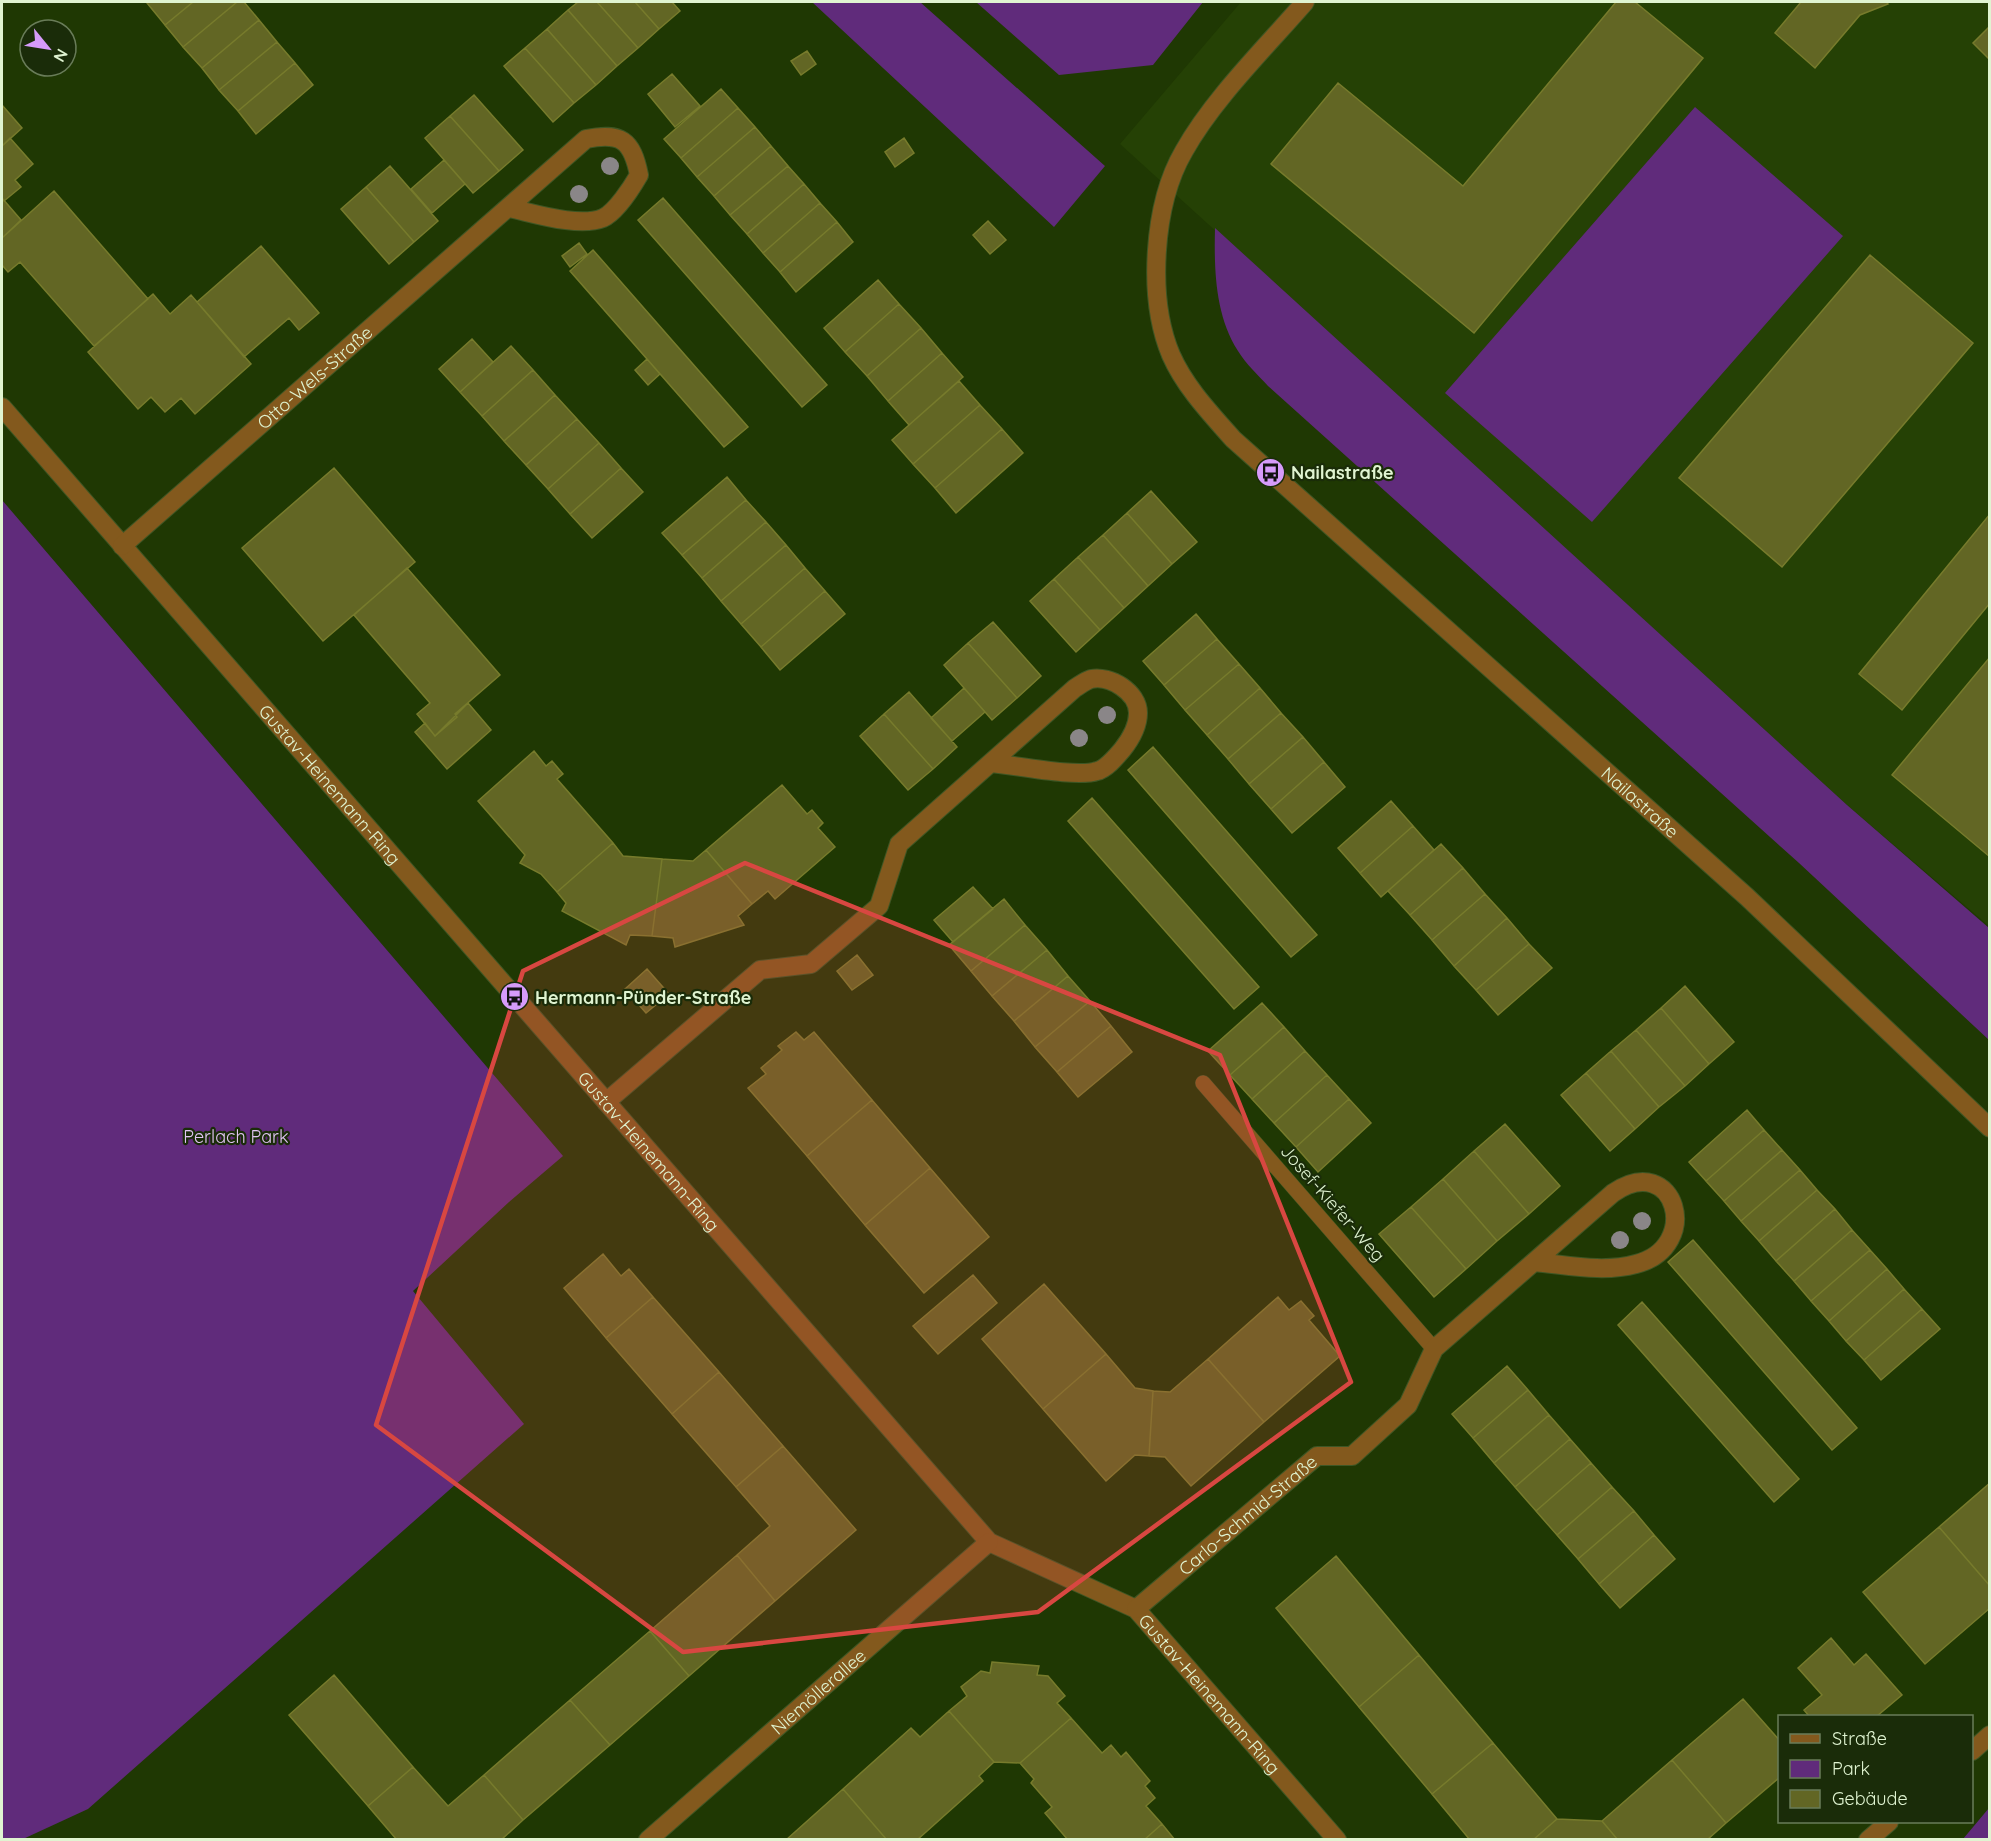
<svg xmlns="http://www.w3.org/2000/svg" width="1991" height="1841" font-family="Quicksand,sans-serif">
<rect width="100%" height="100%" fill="#1f3803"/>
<path fill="#254105" d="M1241,2H1989V926L1847,805L1120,144Z"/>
<path fill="#602b7b" d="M812,2H920L1105,166L1054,227Z
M976,2H1203L1153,65L1059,75Z
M1695,107L1843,236L1592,522L1445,393Z
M1215,228L1847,805L1989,928V1040L1799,863L1268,386C1258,375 1246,364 1238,351C1215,315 1214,269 1215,228Z
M2,500L563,1156L509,1202L413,1291L524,1424L88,1809L23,1839H2Z
M1989,1808V1839H1963Z"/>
<path fill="#626624" stroke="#777b2c" stroke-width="1.5" d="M149,2H193L165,25L147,3Z
M193,2H237L183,47L165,25Z
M237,2H244L259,20L202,68L183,47Z
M578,2H597L638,48L617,66L568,10Z
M597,2H635L659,29L638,48Z
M635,2H672L680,11L659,29Z
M1616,2H1635L1703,58L1474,333L1271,164L1338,83L1463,186Z
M1801,2H1886L1888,4L1860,15L1815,68L1775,33Z
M568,10L617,66L596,85L547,29Z
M259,20L277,42L219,90L202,68Z
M1990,26V60L1973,43Z
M547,29L596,85L574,103L525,48Z
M277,42L295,63L238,111L219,90Z
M525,48L574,103L553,122L504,66Z
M807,51L816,64L801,75L791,61Z
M295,63L313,85L256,134L238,111Z
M672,74L700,106L675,127L648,94Z
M721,89L738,108L681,158L664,139Z
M474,95L523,150L499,171L450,116Z
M2,105L22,128L2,146Z
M738,108L755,127L697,177L681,158Z
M450,116L499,171L473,193L425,138Z
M755,127L771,146L714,196L697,177Z
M10,138L33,164L15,180L21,187L4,201L2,198V146Z
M904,138L914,153L895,167L885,152Z
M771,146L788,166L730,215L714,196Z
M444,160L465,184L432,213L411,189Z
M390,166L438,221L414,242L366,187Z
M788,166L804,184L747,234L730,215Z
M804,184L820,203L763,253L747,234Z
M366,187L414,242L389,264L341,209Z
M54,191L148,299L94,346L20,262L8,272L2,265V238Z
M2,198L21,220L2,238Z
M663,198L827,385L802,407L638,220Z
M820,203L837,222L780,272L763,253Z
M988,221L1006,240L990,254L973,235Z
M837,222L853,242L796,292L780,272Z
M579,243L587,254L570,267L562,256Z
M261,246L319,313L299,330L289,318L244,357L197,302Z
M593,250L748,427L724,447L570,271Z
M1870,255L1973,343L1782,567L1679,478Z
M878,280L899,304L845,352L824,328Z
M153,294L170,314L191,295L251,364L195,414L181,398L165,412L151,397L138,409L88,352Z
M899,304L921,328L867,376L845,352Z
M921,328L942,353L888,401L867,376Z
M472,339L493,362L460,392L439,369Z
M511,346L533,370L482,416L460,392Z
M942,353L963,377L909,425L888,401Z
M647,359L660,374L648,385L635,370Z
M533,370L555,395L504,441L482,416Z
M959,381L980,405L913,464L892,440Z
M555,395L577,419L526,465L504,441Z
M980,405L1002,429L935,488L913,464Z
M577,419L599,443L548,489L526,465Z
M1002,429L1023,453L956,513L935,488Z
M599,443L621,468L570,514L548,489Z
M334,468L415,562L323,641L242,548Z
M621,468L643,492L592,538L570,514Z
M727,477L746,500L682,555L662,533Z
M1151,491L1197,542L1172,564L1127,513Z
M746,500L766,522L702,578L682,555Z
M1127,513L1172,564L1148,586L1103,535Z
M1990,514V603L1902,710L1859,674Z
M766,522L786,545L721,601L702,578Z
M1103,535L1148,586L1124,608L1078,557Z
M786,545L805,568L741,624L721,601Z
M1078,557L1124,608L1100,630L1054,579Z
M407,568L500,675L455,714L457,717L435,736L417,714L430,703L354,615Z
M805,568L825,591L761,647L741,624Z
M1054,579L1100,630L1076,652L1030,601Z
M825,591L845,614L780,670L761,647Z
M1196,614L1217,639L1164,685L1143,661Z
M993,622L1041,676L1017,698L968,643Z
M1217,639L1239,664L1185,710L1164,685Z
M968,643L1017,698L992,720L944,665Z
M1990,657V857L1892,775Z
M1239,664L1260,688L1207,735L1185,710Z
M964,688L985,712L952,741L931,718Z
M1260,688L1281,713L1228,759L1207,735Z
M909,692L957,747L933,769L884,714Z
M468,703L491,730L447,769L415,732L425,723L435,736Z
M1281,713L1303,737L1249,784L1228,759Z
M884,714L933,769L908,790L860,736Z
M1303,737L1324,762L1271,809L1249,784Z
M1153,747L1317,935L1291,957L1128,770Z
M534,751L546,766L552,761L563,774L557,779L613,843L557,892L541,874L520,863L525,855L478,801Z
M1324,762L1345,787L1292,833L1271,809Z
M782,785L807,814L812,810L823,823L818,828L835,847L775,899L768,891L752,904L706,850Z
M1092,798L1259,987L1234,1009L1068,821Z
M1391,801L1413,826L1360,873L1338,848Z
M1413,826L1434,850L1381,897L1360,873Z
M613,843L623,856L662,859L652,936L630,935L626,945L562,911L566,903L557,892Z
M1441,844L1463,868L1410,915L1388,891Z
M706,850L752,904L738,916L744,925L675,947L673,938L652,936L662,859L693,861Z
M1463,868L1485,894L1432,940L1410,915Z
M973,887L993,909L953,942L934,920Z
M1485,894L1507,918L1454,966L1432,940Z
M1004,899L1025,925L971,971L949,945Z
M1507,918L1529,944L1476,990L1454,966Z
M1025,925L1047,950L992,996L971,971Z
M1529,944L1552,968L1498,1015L1476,990Z
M1047,950L1068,976L1014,1021L992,996Z
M857,955L873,975L852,990L837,971Z
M647,969L669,994L646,1013L625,989Z
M1068,976L1090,1001L1035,1047L1014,1021Z
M1685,986L1734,1042L1709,1064L1661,1008Z
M1090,1001L1111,1026L1057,1072L1035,1047Z
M1262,1003L1284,1027L1230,1075L1208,1051Z
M1661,1008L1709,1064L1685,1086L1636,1030Z
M1111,1026L1132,1052L1078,1097L1057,1072Z
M1284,1027L1305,1051L1252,1099L1230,1075Z
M1636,1030L1685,1086L1659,1107L1611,1051Z
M796,1032L804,1040L814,1032L872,1100L807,1156L748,1088L766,1074L761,1068L782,1050L778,1046Z
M1305,1051L1327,1075L1274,1123L1252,1099Z
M1611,1051L1659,1107L1635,1129L1586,1073Z
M1586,1073L1635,1129L1610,1151L1561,1095Z
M1327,1075L1349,1099L1296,1147L1274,1123Z
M1349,1099L1371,1123L1318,1172L1296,1147Z
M872,1100L930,1168L865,1225L807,1156Z
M1747,1110L1764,1130L1706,1181L1689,1162Z
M1505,1124L1560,1186L1529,1214L1474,1151Z
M1764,1130L1782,1150L1724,1201L1706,1181Z
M1782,1150L1800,1170L1741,1221L1724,1201Z
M1474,1151L1529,1214L1497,1241L1443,1179Z
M930,1168L989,1237L924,1293L865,1225Z
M1800,1170L1817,1190L1759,1241L1741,1221Z
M1443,1179L1497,1241L1466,1269L1411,1207Z
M1817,1190L1835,1209L1776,1261L1759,1241Z
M1411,1207L1466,1269L1434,1297L1379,1234Z
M1835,1209L1852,1230L1794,1281L1776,1261Z
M1852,1230L1870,1250L1811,1301L1794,1281Z
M1693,1240L1857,1428L1832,1450L1668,1262Z
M1870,1250L1887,1269L1829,1321L1811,1301Z
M603,1254L621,1276L629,1269L653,1297L606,1338L564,1288Z
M1887,1269L1904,1289L1846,1341L1829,1321Z
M973,1275L997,1303L938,1354L913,1326Z
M1044,1284L1106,1354L1043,1409L982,1339Z
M1904,1289L1922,1309L1864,1360L1846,1341Z
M653,1297L719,1372L672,1414L606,1338Z
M1278,1297L1289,1310L1301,1301L1314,1316L1309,1320L1340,1356L1264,1422L1208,1359Z
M1642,1302L1799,1479L1774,1502L1618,1325Z
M1922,1309L1940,1329L1881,1380L1864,1360Z
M1106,1354L1135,1388L1153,1391L1149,1456L1135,1455L1106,1481L1043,1409Z
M1208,1359L1264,1422L1191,1486L1165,1457L1149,1456L1153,1391L1170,1392Z
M1507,1366L1528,1390L1473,1438L1452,1414Z
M719,1372L783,1446L736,1487L672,1414Z
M1528,1390L1549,1415L1494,1463L1473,1438Z
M1549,1415L1570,1439L1515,1487L1494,1463Z
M1570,1439L1591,1463L1536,1511L1515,1487Z
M783,1446L856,1530L775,1601L737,1555L770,1526L736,1487Z
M1591,1463L1612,1487L1557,1535L1536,1511Z
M1990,1483V1586L1939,1527Z
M1612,1487L1634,1511L1578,1559L1557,1535Z
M1634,1511L1654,1535L1599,1584L1578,1559Z
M1939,1527L1990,1586V1608L1925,1664L1863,1592Z
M1654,1535L1675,1559L1620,1608L1599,1584Z
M737,1555L775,1601L689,1676L650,1631Z
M1336,1556L1419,1655L1359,1707L1276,1608Z
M650,1631L689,1676L610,1745L570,1700Z
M1831,1638L1854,1665L1866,1654L1902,1695L1877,1716H1809L1804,1710L1822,1695L1798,1668Z
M1419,1655L1493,1743L1432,1794L1359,1707Z
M992,1662L1039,1666L1037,1675L1048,1676L1065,1696L1057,1703L1071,1718L1020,1763L994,1762L949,1711L967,1696L961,1687L981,1671L990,1673Z
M334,1675L413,1767L368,1806L289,1715Z
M1743,1699L1780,1741V1777L1726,1823L1672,1760Z
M570,1700L610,1745L523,1820L484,1775Z
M949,1711L994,1762L979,1776L983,1781L917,1840H887L843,1789L911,1728L920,1737Z
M1071,1718L1102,1753L1111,1745L1121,1757L1126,1752L1150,1781L1145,1786L1155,1798L1146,1806L1162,1824L1144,1840H1068L1045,1813L1052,1807L1031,1783L1034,1779L1020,1763Z
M1493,1743L1557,1819L1533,1840H1470L1432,1794Z
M1672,1760L1726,1823L1707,1840H1618L1602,1821Z
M413,1767L448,1806L484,1775L523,1820L501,1840H397L368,1806Z
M843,1789L887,1840H786Z
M1557,1819L1602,1821L1618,1840H1533Z
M1162,1824L1175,1840H1144Z"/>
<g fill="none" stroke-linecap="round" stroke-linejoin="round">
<defs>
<path id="lane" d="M1203,1083L1434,1349"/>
<g id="street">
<path id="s1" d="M1305,2C1266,47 1213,99 1184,151C1153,204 1147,298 1171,355C1185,387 1211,414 1233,439L1747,897L1990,1128"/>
<path id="s2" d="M2,407L989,1542L1136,1609L1337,1840"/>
<path id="s3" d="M122,546L586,139C621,132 632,140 639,175C632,187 616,212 603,218C579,228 533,213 509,208"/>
<path d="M606,1102L760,970L811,964L879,906L899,844L1075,688C1080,685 1085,681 1091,679C1110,675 1138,692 1138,713C1138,728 1130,740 1122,750C1116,757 1106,769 1097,771C1077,778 1015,765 991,763"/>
<path id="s4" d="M1136,1609L1317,1456H1352L1408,1405L1434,1349L1613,1193C1676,1150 1703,1247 1636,1264C1603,1273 1568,1265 1534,1262"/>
<path d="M1972,1751L1990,1735"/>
<path id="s5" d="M648,1840L989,1542"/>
<path d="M1868,1840L1889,1822"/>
</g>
</defs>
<use href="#lane" stroke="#3e5624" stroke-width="16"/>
<use href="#street" stroke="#3e5624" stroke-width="20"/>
<use href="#lane" stroke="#83591d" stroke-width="15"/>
<use href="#street" stroke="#83591d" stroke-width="18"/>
</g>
<g fill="#8a8688">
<circle cx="610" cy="166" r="9"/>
<circle cx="579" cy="194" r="9"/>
<circle cx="1107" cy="715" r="9"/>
<circle cx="1079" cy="738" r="9"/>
<circle cx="1642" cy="1221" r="9"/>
<circle cx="1620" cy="1240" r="9"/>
</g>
<path fill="#d84741" fill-opacity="0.2" stroke="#d84741" stroke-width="4.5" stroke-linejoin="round" d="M745,863L1220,1055L1351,1382L1038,1612L683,1652L376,1425L523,971Z"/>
<defs>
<symbol id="bus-disc" viewBox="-11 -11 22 22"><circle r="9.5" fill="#d69bfa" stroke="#1a2c09"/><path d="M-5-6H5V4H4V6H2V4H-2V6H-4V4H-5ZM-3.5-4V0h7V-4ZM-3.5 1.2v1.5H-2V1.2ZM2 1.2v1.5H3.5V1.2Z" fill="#111"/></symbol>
</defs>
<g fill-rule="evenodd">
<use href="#bus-disc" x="1254" y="456" width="33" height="33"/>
<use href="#bus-disc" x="498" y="980" width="33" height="33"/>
</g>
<g text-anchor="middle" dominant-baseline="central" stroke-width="4.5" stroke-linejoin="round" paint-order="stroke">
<g font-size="18" fill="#e0f4d1" stroke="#1a2c09">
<text stroke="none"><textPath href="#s3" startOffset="256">Otto-Wels-Straße</textPath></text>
<text stroke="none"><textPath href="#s2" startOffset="500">Gustav-Heinemann-Ring</textPath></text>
<text stroke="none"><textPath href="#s1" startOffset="1053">Nailastraße</textPath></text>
<text stroke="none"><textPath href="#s2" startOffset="986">Gustav-Heinemann-Ring</textPath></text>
<text transform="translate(1333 1203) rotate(49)">Josef-Kiefer-Weg</text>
<text stroke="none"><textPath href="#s4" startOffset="146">Carlo-Schmid-Straße</textPath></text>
<text stroke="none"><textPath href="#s5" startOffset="226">Niemöllerallee</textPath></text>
<text stroke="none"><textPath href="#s2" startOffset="1778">Gustav-Heinemann-Ring</textPath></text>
</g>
<g font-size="18" font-weight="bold" fill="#e0f4d1" stroke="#1a2c09" text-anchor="start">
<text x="1291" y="472">Nailastraße</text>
<text x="535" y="997">Hermann-Pünder-Straße</text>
</g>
<g font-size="18" fill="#e2c5f4" stroke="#1a2c09">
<text x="236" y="1136">Perlach Park</text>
</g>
</g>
<rect width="1991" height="1841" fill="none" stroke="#e0f4d1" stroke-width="6"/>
<rect x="1778" y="1715" width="195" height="108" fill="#1a2c09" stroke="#697c59" stroke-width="1.5"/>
<rect x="1790" y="1734" width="30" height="9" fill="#83591d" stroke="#697c59" stroke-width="1.5"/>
<text x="1832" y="1745" font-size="18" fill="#e0f4d1">Straße</text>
<rect x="1790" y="1760" width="30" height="18" fill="#602b7b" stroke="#697c59" stroke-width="1.5"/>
<text x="1832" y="1775" font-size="18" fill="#e0f4d1">Park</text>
<rect x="1790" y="1790" width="30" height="18" fill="#626624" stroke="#697c59" stroke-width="1.5"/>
<text x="1832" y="1805" font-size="18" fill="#e0f4d1">Gebäude</text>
<g transform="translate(48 48) rotate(120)"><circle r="28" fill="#1a2c09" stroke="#697c59" stroke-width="1.5"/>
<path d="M0-4.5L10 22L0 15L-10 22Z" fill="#d69bfa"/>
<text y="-9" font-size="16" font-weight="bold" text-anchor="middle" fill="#e0f4d1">N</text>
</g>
</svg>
